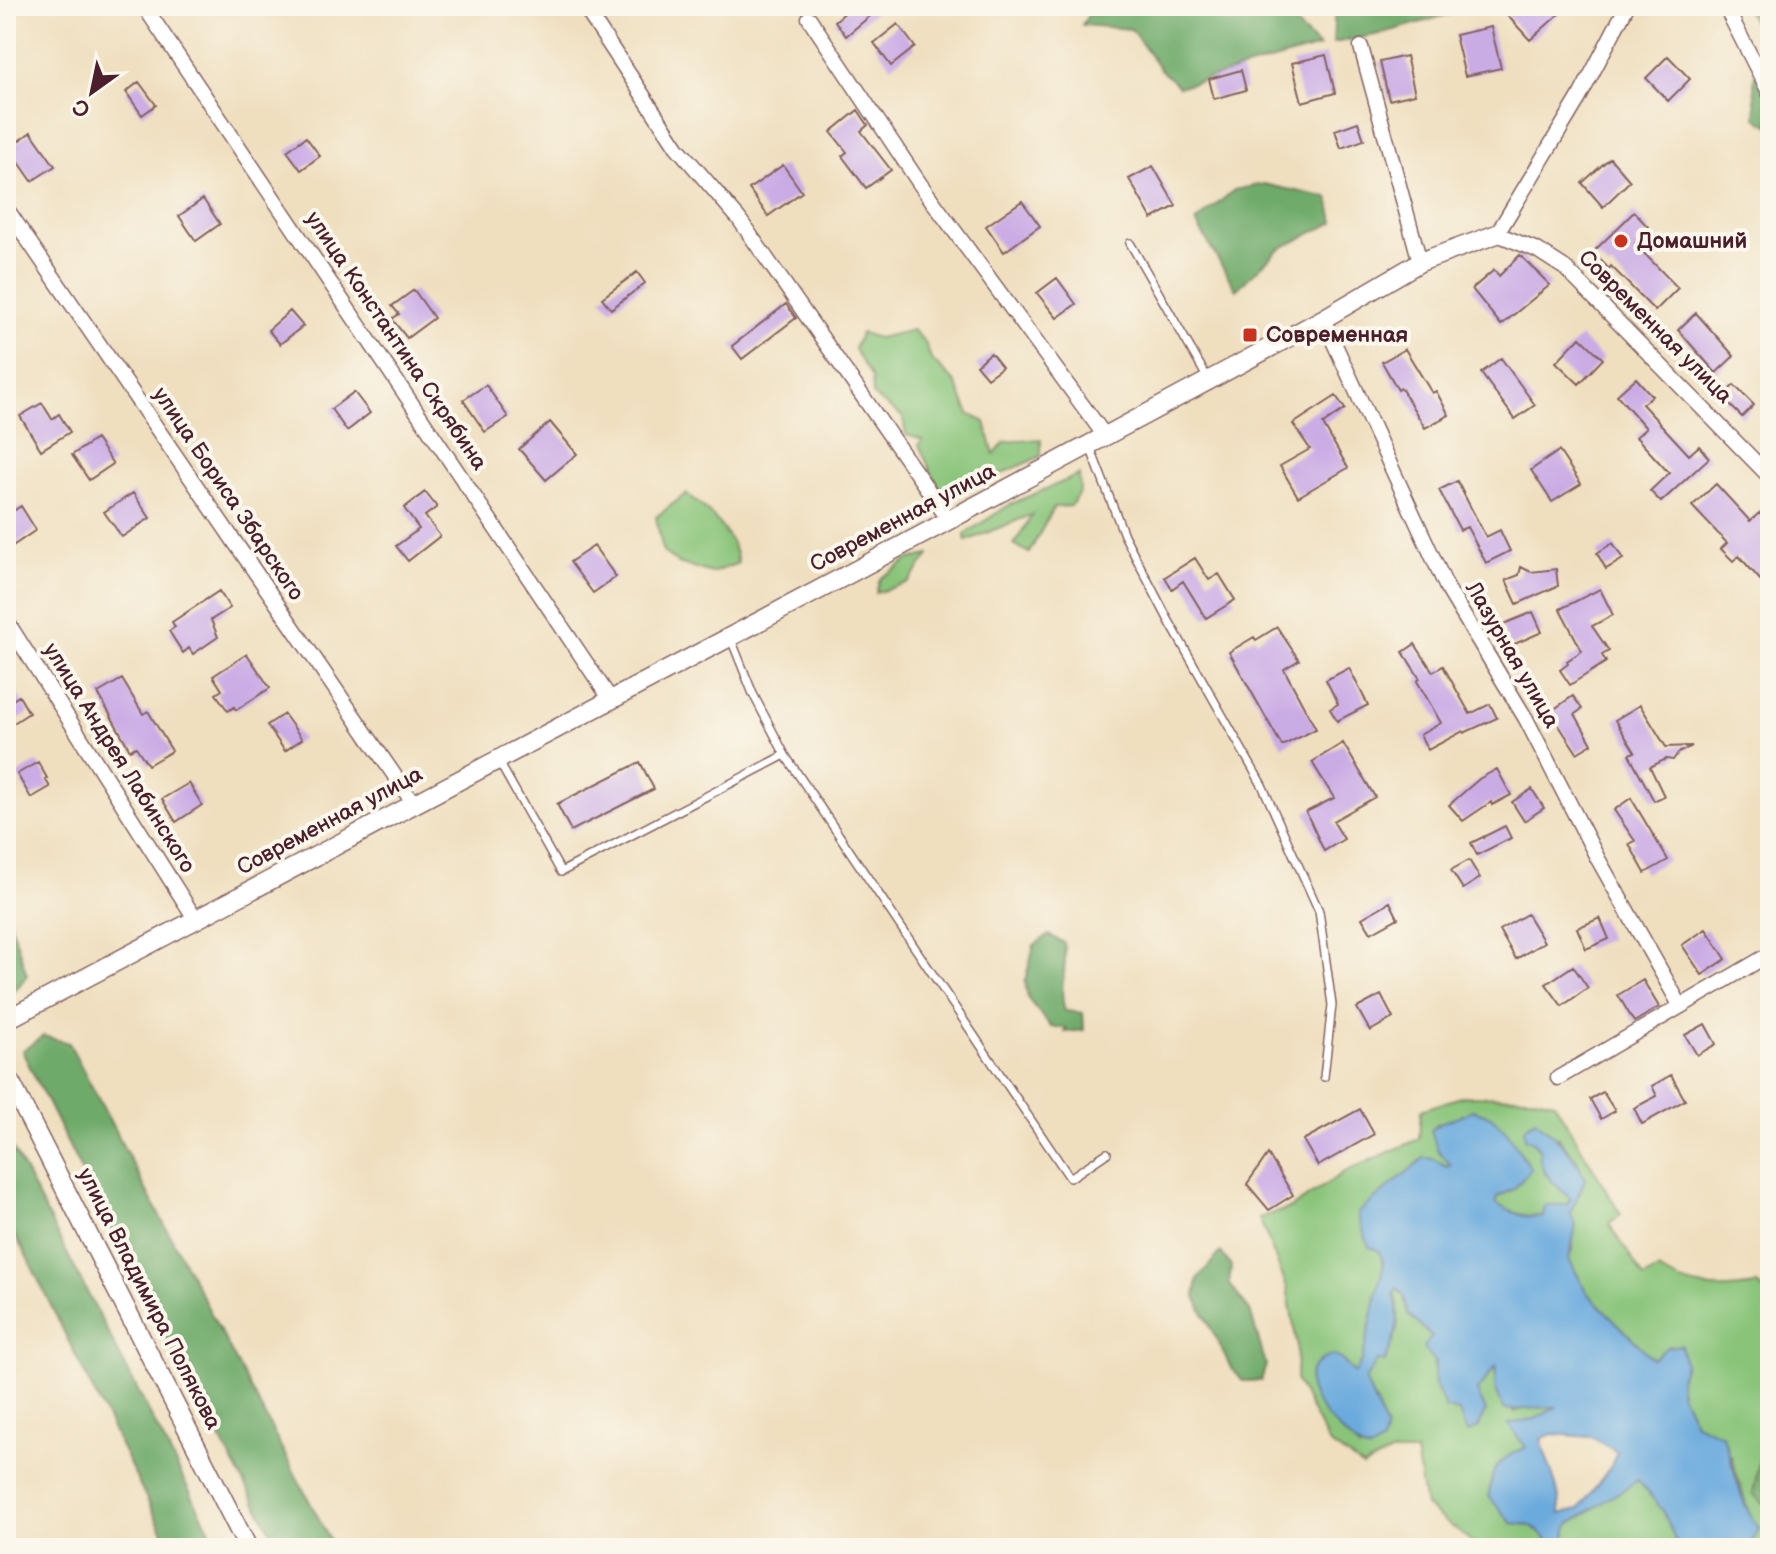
<svg xmlns="http://www.w3.org/2000/svg" width="1776" height="1554" font-family="'Balsamiq Sans',sans-serif">
<rect width="100%" height="100%" fill="#fbf7ec"/>
<filter id="ink" filterUnits="userSpaceOnUse"><feTurbulence type="fractalNoise" baseFrequency=".0125" numOctaves="2"/><feDisplacementMap in="SourceGraphic" scale="16" xChannelSelector="R" yChannelSelector="G"/><feConvolveMatrix kernelMatrix="1 2 1 2 8 2 1 2 1" color-interpolation-filters="sRGB"/></filter>
<filter id="wash" filterUnits="userSpaceOnUse"><feTurbulence type="fractalNoise" baseFrequency=".006" numOctaves="4" result="noise"/><feDisplacementMap in="SourceGraphic" scale="32" xChannelSelector="R" yChannelSelector="G"/><feGaussianBlur stdDeviation="1.8" result="paint"/><feColorMatrix in="noise" values="0 0 0 0 0 0 0 0 0 0 0 0 0 0 0 0 0 1.4 0 .05"/><feComposite in="paint" operator="in"/></filter>
<g filter="url(#wash)">
<rect width="100%" height="100%" fill="#efdfbf"/>
<path fill="#89c479" stroke="#6a7252" stroke-width="2" d="M913,330L925,342L931,359L955,382L969,414L985,422L994,455L1005,442L1041,439V456L944,500L919,445L923,440L906,435L903,417L873,396L872,378L854,349L861,333L878,338Z
M1079,475L1080,491L1071,506L1054,507L1029,553L1014,544L1033,514L966,541L965,534L1011,504Z
M686,494C709,509 734,535 738,563L712,573L678,563L663,552L656,517Z
M929,555L909,582L876,593L880,579L910,559Z
M1464,1096L1530,1097L1554,1102L1621,1215L1609,1223L1644,1278L1658,1270C1693,1290 1718,1291 1757,1285L1770,1295V1444L1762,1447L1753,1494L1770,1509V1548H1756L1753,1540L1759,1528L1750,1517L1731,1456L1695,1423L1681,1394L1679,1382L1685,1363L1653,1359L1587,1293L1568,1259L1573,1248L1570,1213L1585,1180L1577,1160L1558,1137L1532,1141L1540,1150L1544,1173L1571,1199C1554,1225 1519,1218 1497,1204L1496,1197L1514,1189L1472,1111L1460,1118L1436,1124L1451,1165L1447,1167L1434,1159L1359,1221L1365,1229L1369,1246L1378,1249L1384,1263L1362,1361L1356,1374C1338,1362 1341,1349 1319,1362L1344,1434L1360,1449L1379,1411L1365,1380L1377,1361H1385C1396,1334 1403,1322 1394,1292L1396,1288L1404,1296L1408,1314L1432,1337L1435,1385L1485,1411L1477,1391L1497,1364L1514,1412L1529,1407H1558L1535,1419L1516,1435L1527,1447L1531,1525L1551,1543L1569,1524L1638,1480L1664,1512L1678,1548H1480L1425,1506L1416,1453H1390L1363,1467L1329,1443L1296,1381L1297,1344L1287,1287L1259,1218L1291,1208L1346,1171L1419,1139L1421,1110Z"/>
<path fill="#6eaa69" stroke="#5c644a" stroke-width="2" d="M1094,6H1245L1244,20L1280,9L1319,47L1179,87L1161,70L1131,29L1082,25Z
M1335,6H1469L1464,10L1380,34L1333,43Z
M1744,6H1760L1770,23V126L1756,118L1754,79L1764,40Z
M1264,184L1329,198L1334,222L1279,249L1236,290L1196,222L1234,190Z
M6,908L27,975L11,996L6,997Z
M1049,935L1064,943C1069,967 1057,988 1065,1011L1083,1013L1084,1030L1065,1032L1066,1028L1051,1027L1028,999L1025,981L1034,945Z
M43,1036L69,1043L334,1548H280L148,1306L22,1051Z
M6,1135L219,1548H171L25,1253L6,1221Z
M1221,1252L1231,1266L1229,1284L1250,1311L1266,1365L1261,1381H1243L1231,1368L1195,1296L1198,1278Z
M1770,1444V1509L1753,1494L1762,1447Z"/>
<path fill="#6aaadd" stroke="#5a6484" stroke-width="2" fill-rule="evenodd" d="M1472,1110L1491,1116L1507,1132L1531,1169L1514,1189L1497,1197V1204C1512,1213 1526,1219 1543,1216L1545,1205H1566L1571,1199C1556,1184 1537,1173 1540,1150L1532,1141L1525,1139L1524,1128L1535,1120C1558,1138 1575,1153 1585,1180L1570,1213L1576,1225L1569,1259L1587,1293L1653,1359L1667,1347L1681,1345L1685,1363L1679,1382L1681,1394L1695,1423L1722,1435C1735,1465 1738,1502 1759,1528L1753,1540L1756,1548H1678L1664,1512L1638,1480L1569,1524L1564,1540L1552,1543L1531,1525L1512,1523L1489,1497C1491,1466 1499,1459 1526,1447L1508,1424L1535,1419L1556,1407C1539,1406 1517,1412 1504,1409L1495,1388L1496,1366L1477,1391L1485,1411L1479,1427L1467,1433L1459,1412L1446,1409L1435,1385V1362L1423,1347L1432,1337L1408,1314L1404,1296L1397,1288L1394,1293C1402,1322 1396,1334 1385,1362L1377,1361L1365,1380L1386,1429L1382,1443L1370,1451C1358,1449 1353,1442 1344,1434C1325,1417 1288,1378 1325,1358C1330,1356 1332,1354 1337,1357C1344,1360 1349,1369 1355,1373L1362,1361L1384,1263L1378,1250L1369,1247C1366,1235 1359,1224 1358,1213L1424,1158L1434,1159L1447,1167L1451,1165L1437,1149L1431,1131C1439,1119 1459,1119 1472,1110ZM1551,1434L1591,1437L1617,1452L1611,1466L1579,1509L1560,1514C1561,1488 1547,1465 1541,1439Z"/>
<g id="blocks">
<path fill="#caace5" d="M853,6H882L846,36L835,21Z
M1512,6H1551L1559,14L1530,40L1507,15V10Z
M898,24L915,47L891,66L874,43Z
M1491,27L1501,68L1465,76L1455,35Z
M1326,55L1335,93L1302,102L1292,63Z
M1406,56L1415,94L1389,100L1380,62Z
M1668,56L1690,79L1668,101L1646,78Z
M1241,70L1246,90L1214,99L1209,79Z
M139,82L156,105L142,115L126,92Z
M858,110L868,125L861,131L891,170L866,188L842,156L847,152L831,132Z
M1358,122L1364,140L1341,148L1335,130Z
M31,132L55,166L32,181L9,148Z
M306,137L320,156L301,170L287,151Z
M1610,158L1630,181L1603,207L1582,183Z
M783,165L802,192L768,216L749,189Z
M1153,166L1176,206L1152,219L1129,179Z
M203,199L220,224L196,241L179,216Z
M1022,201L1040,226L1004,252L986,226Z
M1634,212L1650,229L1635,244L1678,288L1655,311L1611,266L1609,269L1593,252Z
M1520,255L1550,285L1501,325L1472,289L1494,270L1499,276Z
M637,272L645,283L611,309L602,298Z
M1057,278L1076,304L1057,318L1037,293Z
M414,290L434,318L407,338L392,319L399,314L392,306Z
M786,304L796,318L742,359L732,346Z
M290,311L303,326L280,344L268,330Z
M1696,313L1734,356L1716,373L1678,330Z
M1580,337L1603,359L1579,384L1556,362Z
M1405,349L1432,393L1436,391L1449,415L1425,428L1401,388L1398,390L1382,362Z
M991,353L1002,367L987,378L976,365Z
M1501,358L1535,405L1515,419L1481,373Z
M1636,378L1652,396L1642,404L1689,455L1699,446L1709,458L1661,502L1650,491L1669,473L1636,437L1646,428L1617,395Z
M486,385L508,417L485,432L463,400Z
M1734,385L1754,405L1742,417L1722,397Z
M354,392L370,413L347,431L331,409Z
M1336,396L1345,409L1323,424L1348,468L1298,497L1280,466L1310,449L1293,424Z
M42,403L52,419L59,414L70,432L41,450L20,416Z
M550,422L577,454L546,480L519,449Z
M96,439L113,464L89,480L72,455Z
M1559,451L1581,484L1552,502L1531,470Z
M1457,481L1486,537L1500,530L1510,551L1486,563L1467,527L1460,530L1439,490Z
M1716,484L1750,521L1759,513L1770,524V591L1739,556L1733,561L1721,549L1727,543L1692,506Z
M425,492L437,507L425,516L440,536L408,561L396,546L419,529L404,508Z
M133,493L150,518L122,537L104,512Z
M21,506L36,530L11,547L6,539V516Z
M1613,543L1623,559L1606,569L1597,553Z
M594,546L616,577L593,593L570,562Z
M1195,558L1209,580L1219,574L1235,600L1206,618L1183,581L1172,589L1165,577Z
M1521,567L1531,572L1556,569L1558,586L1517,604L1506,580L1519,575Z
M1600,589L1613,615L1592,626L1609,651L1602,655L1606,662L1570,685L1560,670L1568,664L1567,661L1582,651L1560,609Z
M219,591L230,608L211,620L218,637L193,654L189,648L183,653L169,631L175,627L172,622Z
M1533,612L1542,632L1510,646L1501,625Z
M1277,627L1299,660L1284,669L1316,729L1282,746L1229,652L1254,637L1256,640Z
M1415,644L1433,672L1443,666L1470,714L1490,704L1497,718L1464,733L1463,731L1428,750L1420,735L1441,723L1417,681L1420,679L1403,652Z
M247,654L270,688L236,710L234,707L228,711L216,694L222,690L213,676Z
M1349,668L1368,705L1337,721L1330,709L1338,704L1326,680Z
M122,679L143,714L148,711L172,751L148,765L136,747L130,750L98,693Z
M19,696L29,713L6,728V704Z
M1573,696L1582,709L1575,714L1592,744L1577,753L1550,712Z
M1640,705L1666,747L1692,746L1678,753L1673,760L1666,759L1650,767L1664,796L1654,801L1629,754L1635,752L1615,720Z
M284,714L302,739L285,751L267,725Z
M1343,743L1375,797L1333,821L1344,839L1324,851L1306,812L1334,798L1312,762Z
M38,762L47,778L45,779L50,787L31,798L17,774Z
M640,762L654,789L571,831L557,804Z
M1497,769L1511,795L1492,805L1491,802L1463,821L1449,805L1479,779Z
M189,783L202,805L176,822L162,799Z
M1532,789L1544,808L1524,821L1512,802Z
M1631,798L1668,860L1645,873L1629,844L1635,841L1614,810Z
M1505,826L1511,838L1477,855L1471,843Z
M1469,860L1480,878L1463,889L1451,870Z
M1390,902L1398,918L1371,933L1362,918Z
M1527,914L1544,942L1516,959L1499,930Z
M1600,918L1609,939L1586,949L1577,928Z
M1706,929L1726,959L1702,975L1682,945Z
M1573,966L1588,988L1562,1006L1546,984Z
M1643,980L1659,1007L1634,1022L1618,995Z
M1381,995L1393,1018L1370,1031L1357,1008Z
M1705,1024L1716,1044L1697,1055L1685,1035Z
M1671,1075L1685,1100L1642,1124L1634,1108L1657,1096L1652,1086Z
M1603,1092L1615,1111L1601,1119L1590,1099Z
M1360,1109L1374,1134L1318,1166L1303,1140Z
M1268,1154L1293,1195L1269,1210L1247,1184Z"/>
</g>
</g>
<g filter="url(#ink)">
<use href="#blocks" fill-opacity="0" stroke="#84625f" stroke-width="2"/>
<g fill="none" stroke-linecap="round" stroke-linejoin="round">
<defs>
<path id="service" d="M1130,243L1208,379
M1090,447L1124,535L1169,621L1262,785L1319,911L1332,1005L1324,1077
M731,639L753,694L785,755L1070,1178L1107,1153
M499,762L561,872L785,755"/>
<path id="minor" d="M144,6L611,700
M584,6L677,147L739,219L949,520
M1627,6L1579,98L1497,234L1537,250L1565,268L1770,477
M1725,6L1770,94
M809,18L920,184L1105,436
M1361,47L1420,262
M6,208L414,804
M1323,319L1447,588L1526,719L1598,859L1680,1005
M6,620L196,920
M1558,1078L1770,954"/>
<path id="tertiary" d="M6,1020L847,575L1323,319L1420,262L1497,234
M6,1073L248,1548"/>
</defs>
<use href="#service" stroke="#84625f" stroke-width="10"/>
<use href="#minor" stroke="#84625f" stroke-width="17"/>
<use href="#tertiary" stroke="#84625f" stroke-width="21"/>
<use href="#service" stroke="#fff" stroke-width="7"/>
<use href="#minor" stroke="#fff" stroke-width="14"/>
<use href="#tertiary" stroke="#fff" stroke-width="18"/>
</g>
</g>
<g fill="#c8321e" stroke="#fbf7ec" stroke-width="3">
<circle cx="1621" cy="241" r="8"/>
<rect x="1242" y="327" width="16" height="16" rx="4"/>
</g>
<g text-anchor="middle" dominant-baseline="central" stroke-width="8" stroke-linejoin="round" paint-order="stroke">
<g font-size="22" font-weight="bold" fill="#4a1f2b" stroke="#fbf7ec" text-anchor="start">
<text x="1637" y="241">Домашний</text>
<text x="1266" y="335">Современная</text>
</g>
<g font-size="22" fill="#4a1f2b" stroke="#fbf7ec">
<text transform="translate(1655 327) rotate(45)">Современная улица</text>
<text transform="translate(396 341) rotate(56)">улица Константина Скрябина</text>
<text transform="translate(228 494) rotate(56)">улица Бориса Збарского</text>
<text transform="translate(903 518) rotate(-28)">Современная улица</text>
<text transform="translate(1512 655) rotate(60)">Лазурная улица</text>
<text transform="translate(119 758) rotate(58)">улица Андрея Лабинского</text>
<text transform="translate(330 821) rotate(-28)">Современная улица</text>
<text transform="translate(149 1299) rotate(63)">улица Владимира Полякова</text>
</g>
</g>
<rect width="1776" height="1554" fill="none" stroke="#fbf7ec" stroke-width="32"/>
<g transform="translate(92 92) rotate(213)" stroke="#fbf7ec" stroke-width="6" paint-order="stroke">
<path d="M0-6L14 30L0 20L-14 30Z" fill="#4a1f2b"/>
<text y="-12" font-size="22" font-weight="bold" text-anchor="middle" fill="#4a1f2b">С</text>
</g>
</svg>
